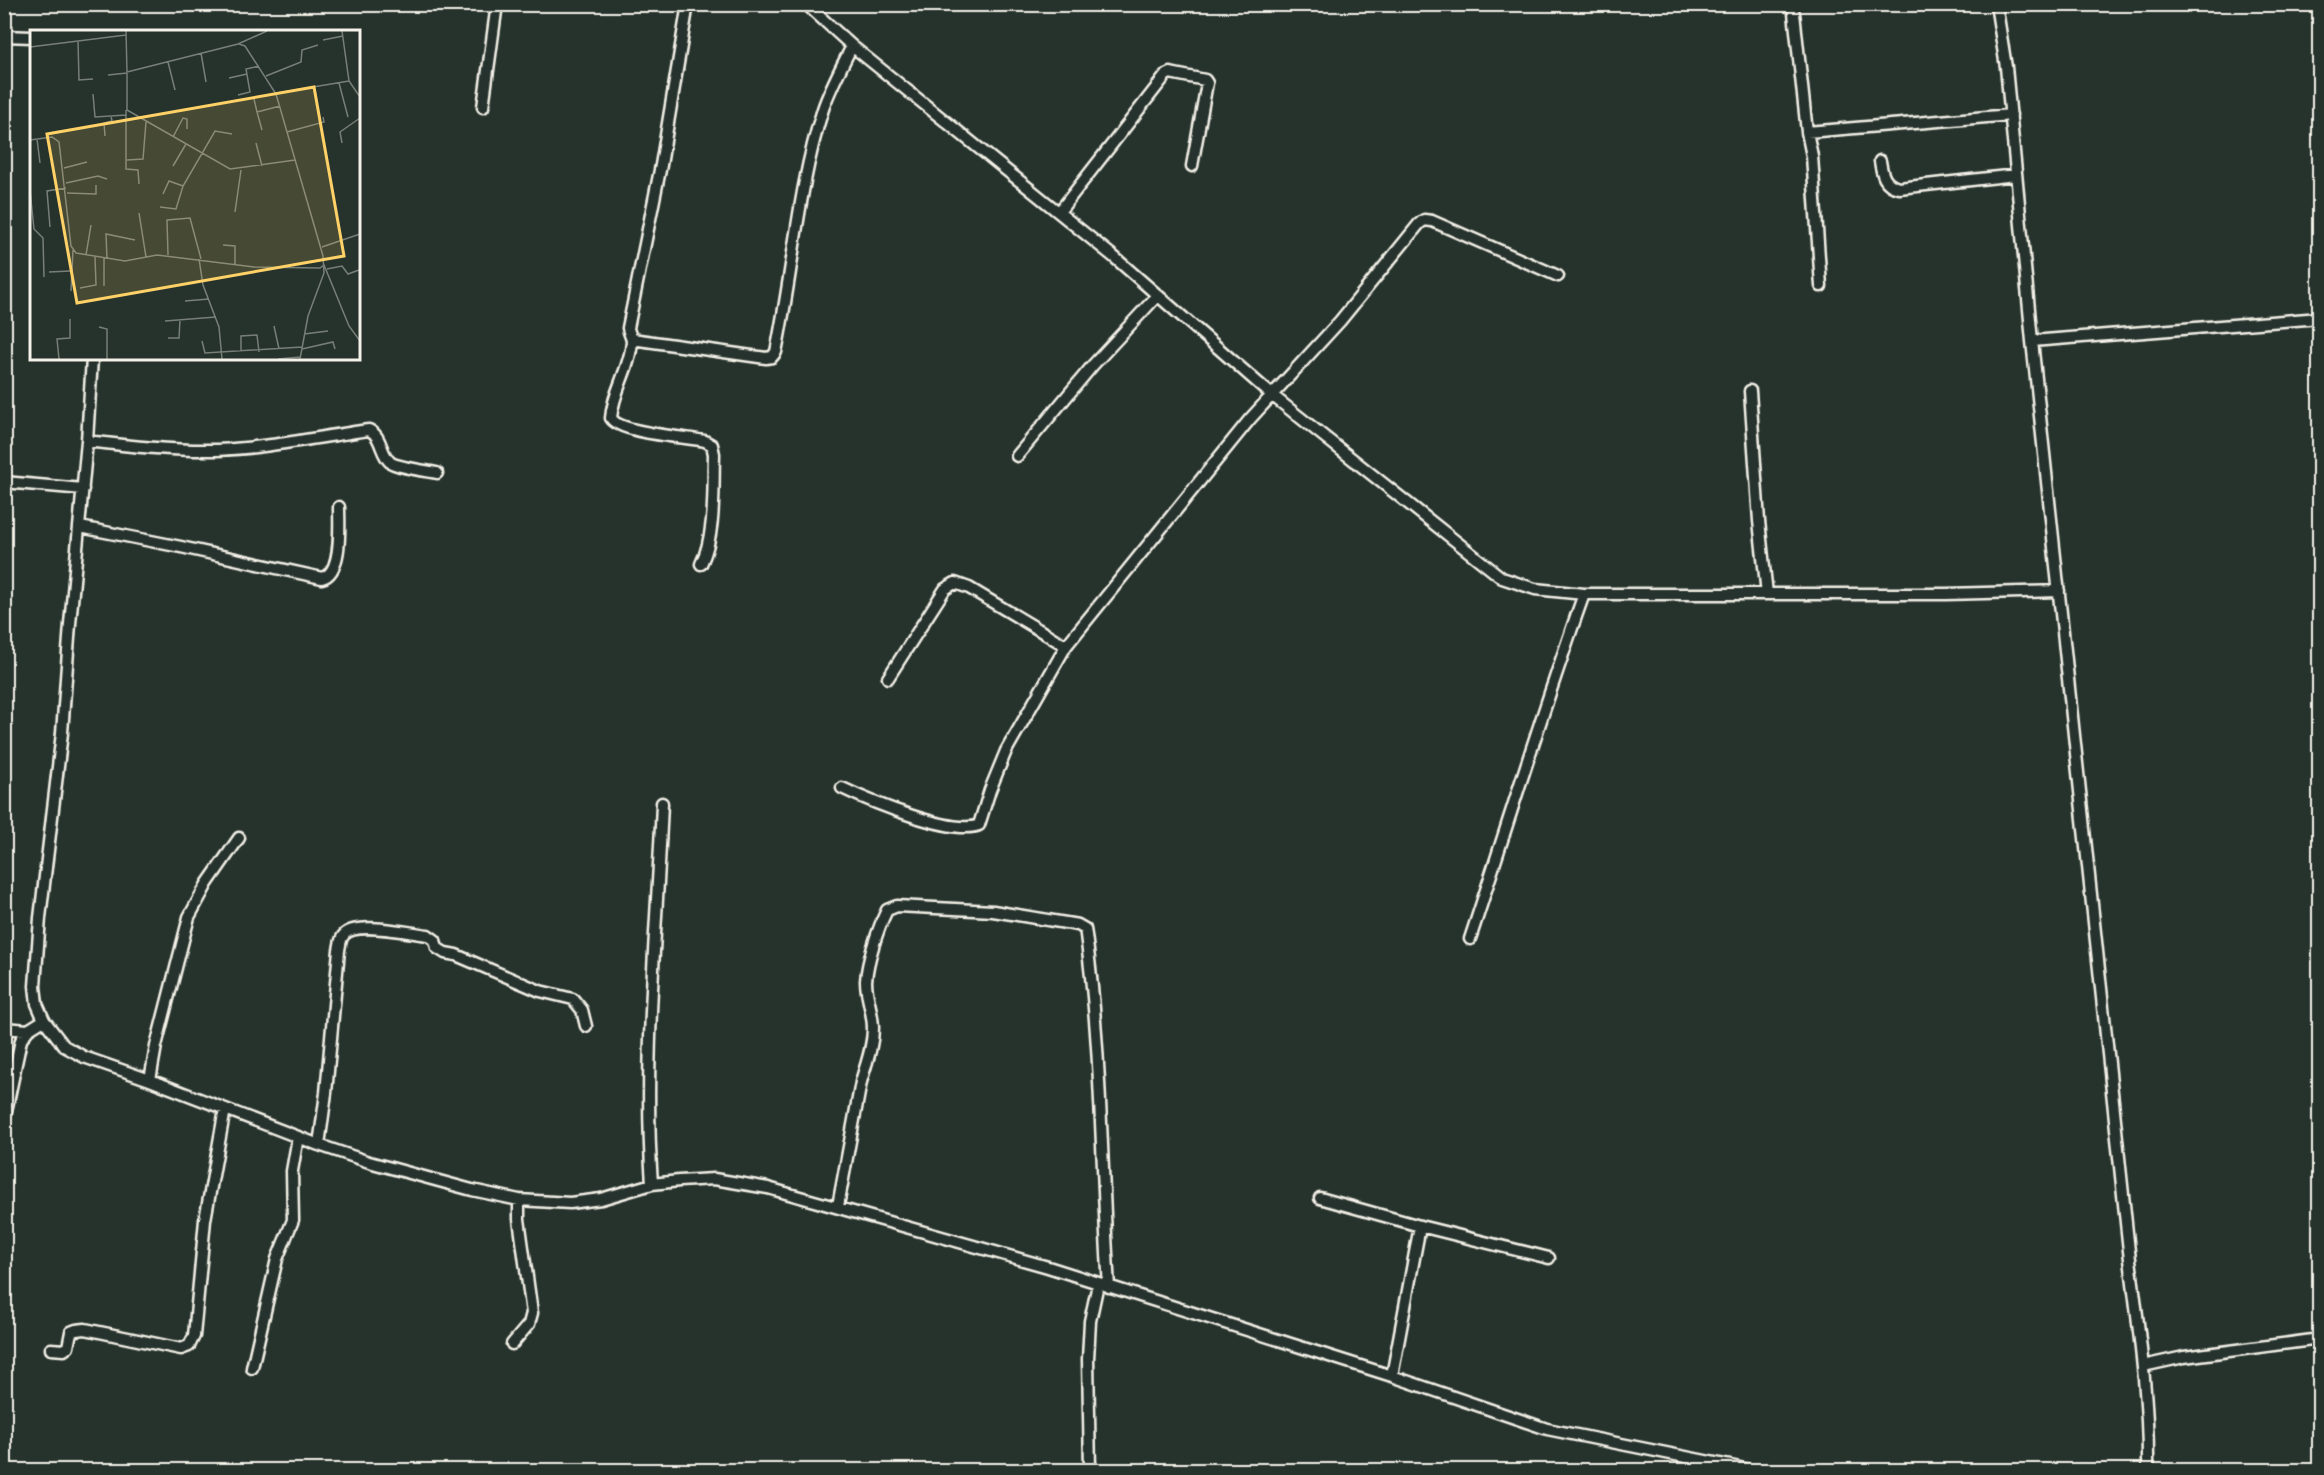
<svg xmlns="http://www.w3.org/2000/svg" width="2324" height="1475" font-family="'Balsamiq Sans',sans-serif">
<rect width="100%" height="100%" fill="#26332d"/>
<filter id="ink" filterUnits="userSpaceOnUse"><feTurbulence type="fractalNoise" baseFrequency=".0167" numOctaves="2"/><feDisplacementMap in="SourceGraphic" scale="12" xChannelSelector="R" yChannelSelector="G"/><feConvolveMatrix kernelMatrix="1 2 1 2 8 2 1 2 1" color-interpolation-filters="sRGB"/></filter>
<g filter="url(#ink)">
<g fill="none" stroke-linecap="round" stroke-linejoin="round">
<defs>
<path id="minor" d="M688,4L661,165L628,328C629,334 632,337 632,342C630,369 613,391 611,418C619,433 686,437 705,441L712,445L714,454C713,487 716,534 701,564
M806,4L852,46L1114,257L1273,396L1502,578L1535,589L1584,594H1946L2059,591
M1996,4L2006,67L2032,341L2129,1251C2138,1324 2149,1397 2148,1470
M1794,13L1807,132L2011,115
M4,36L32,37
M483,107L497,4
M1807,132L1812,156L1821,286
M1880,161C1882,174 1884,185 1899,188L2016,175
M1059,212L1166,75L1170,73L1205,80L1207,83L1192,166
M632,339L766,358L772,357L776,352C793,271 798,187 823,109C830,88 842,66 852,46
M2032,341L2320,318
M92,358L87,441L70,624L62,733L40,918L35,986L37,1004L44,1020L64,1046L84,1057L150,1080L319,1145L369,1162L472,1190L519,1200L570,1203L601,1199L652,1184L679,1181L714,1179L768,1188L1048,1267L1392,1376L1547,1429L1750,1470
M1750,391L1759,521L1767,594
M87,441C130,446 174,451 217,450C268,448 318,437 369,430C382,436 380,453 390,462C396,467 427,471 437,473
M1017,456L1093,365L1157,296
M4,482L83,489
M80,527L181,547L322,578C343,573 339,524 339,507
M888,678L945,589L955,583L969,588L1066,646
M842,788C869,801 953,836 979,825L990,790L1006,751L1066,646L1250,419L1340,321L1419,224L1424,220L1432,221L1558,276
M1470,939C1508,824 1543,708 1584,594
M4,1028L28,1030
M150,1080L156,1046L189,917L207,884L239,838
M4,1121L21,1040L28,1030L44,1020
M319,1145L326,1093L339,950C340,946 340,940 343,936C353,920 410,933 428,935L435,940L437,948L445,953L456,955L540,991L573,999L582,1010L586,1026
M652,1184C643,1057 657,930 662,803
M1320,1198L1420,1226L1392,1376
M838,1206L861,1082C866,1064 873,1047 873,1028C873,1012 866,997 866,981C867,962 878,928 887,910L897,906L993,911L1078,925L1085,929L1086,935C1102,1052 1101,1169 1109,1287
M1420,1226L1549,1258
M512,1344L529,1324L532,1313L519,1219V1200
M51,1349L64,1350L68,1347L71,1332L76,1330L85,1329L181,1349L189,1346L194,1336L205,1220L225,1109
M2143,1366L2184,1357L2320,1339
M252,1368L277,1259L293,1220L292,1171L298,1137
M1090,1470L1088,1359L1090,1321L1098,1284"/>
</defs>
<use href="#minor" stroke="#f4f1e8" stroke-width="15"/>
<use href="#minor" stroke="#26332d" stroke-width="10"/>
</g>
</g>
<g transform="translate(30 30)">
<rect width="330" height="330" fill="#26332d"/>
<path fill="none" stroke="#787f78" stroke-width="1.5" d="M96,1L97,42L208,14L237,1M312,1L319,51L330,67M293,10L313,6M48,11L49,50L63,49M209,14L215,16L246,64L293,226L294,243L278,286L270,329M0,17L96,5M171,23L176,52M138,32L145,60M0,37V61M97,42V80L200,139L265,130M78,45L97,43M236,46L271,32L272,20L288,15M199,48L217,44M309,53L318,87M247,63L319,51M63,64L65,87L96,85M208,65L220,62L216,39L229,36M224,69L227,82L250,76M96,80V139L108,140L109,154M227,82L232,100M257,102L294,92L293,87M75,106L74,93L82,91L81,86M143,107L153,88L157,89V99M7,109L10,133M0,110L22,107L29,112L41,216L46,223L95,231L127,225L224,237L290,238L294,235L319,296L330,311M226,113L232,136M312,113L310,102L330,88M97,130L113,129L116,92M143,136L156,114M34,138L57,132M36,153L68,146L77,149M0,160L4,199L13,208L14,247M37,163L66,164V155M133,164L139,151L153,156M130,177L146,179L153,156L185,101L202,104M205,182L211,140M109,183L116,227M20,197L17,161L36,158M193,215L205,216V234M292,217L330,204M56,225L61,195M138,225L137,190L160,188L171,229M77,229L76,204L105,210M169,229L173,255L189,297L192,329M297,239L312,236L318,244L329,240M19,242L40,241M74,256V228M50,258L66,255L65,227M41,261L43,220M155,271L179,269M135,291L186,287M244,296L249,319M69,297L77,299V329M274,304L298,301M138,308H149L150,290M172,311L175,323L272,317M272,319L303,312L305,319M211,321V306L227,305L229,322M29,329L27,309L40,308V289M248,329L270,327"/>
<path fill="#ffd166" fill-opacity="0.15" stroke="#ffd166" stroke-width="3" d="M284,57L314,226L47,273L17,104Z"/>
<rect width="330" height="330" fill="none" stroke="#f4f1e8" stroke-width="3"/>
</g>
<rect width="2324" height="1475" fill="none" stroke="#26332d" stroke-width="24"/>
<rect x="12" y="12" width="2300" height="1451" fill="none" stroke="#f4f1e8" stroke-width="2" filter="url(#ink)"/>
</svg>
